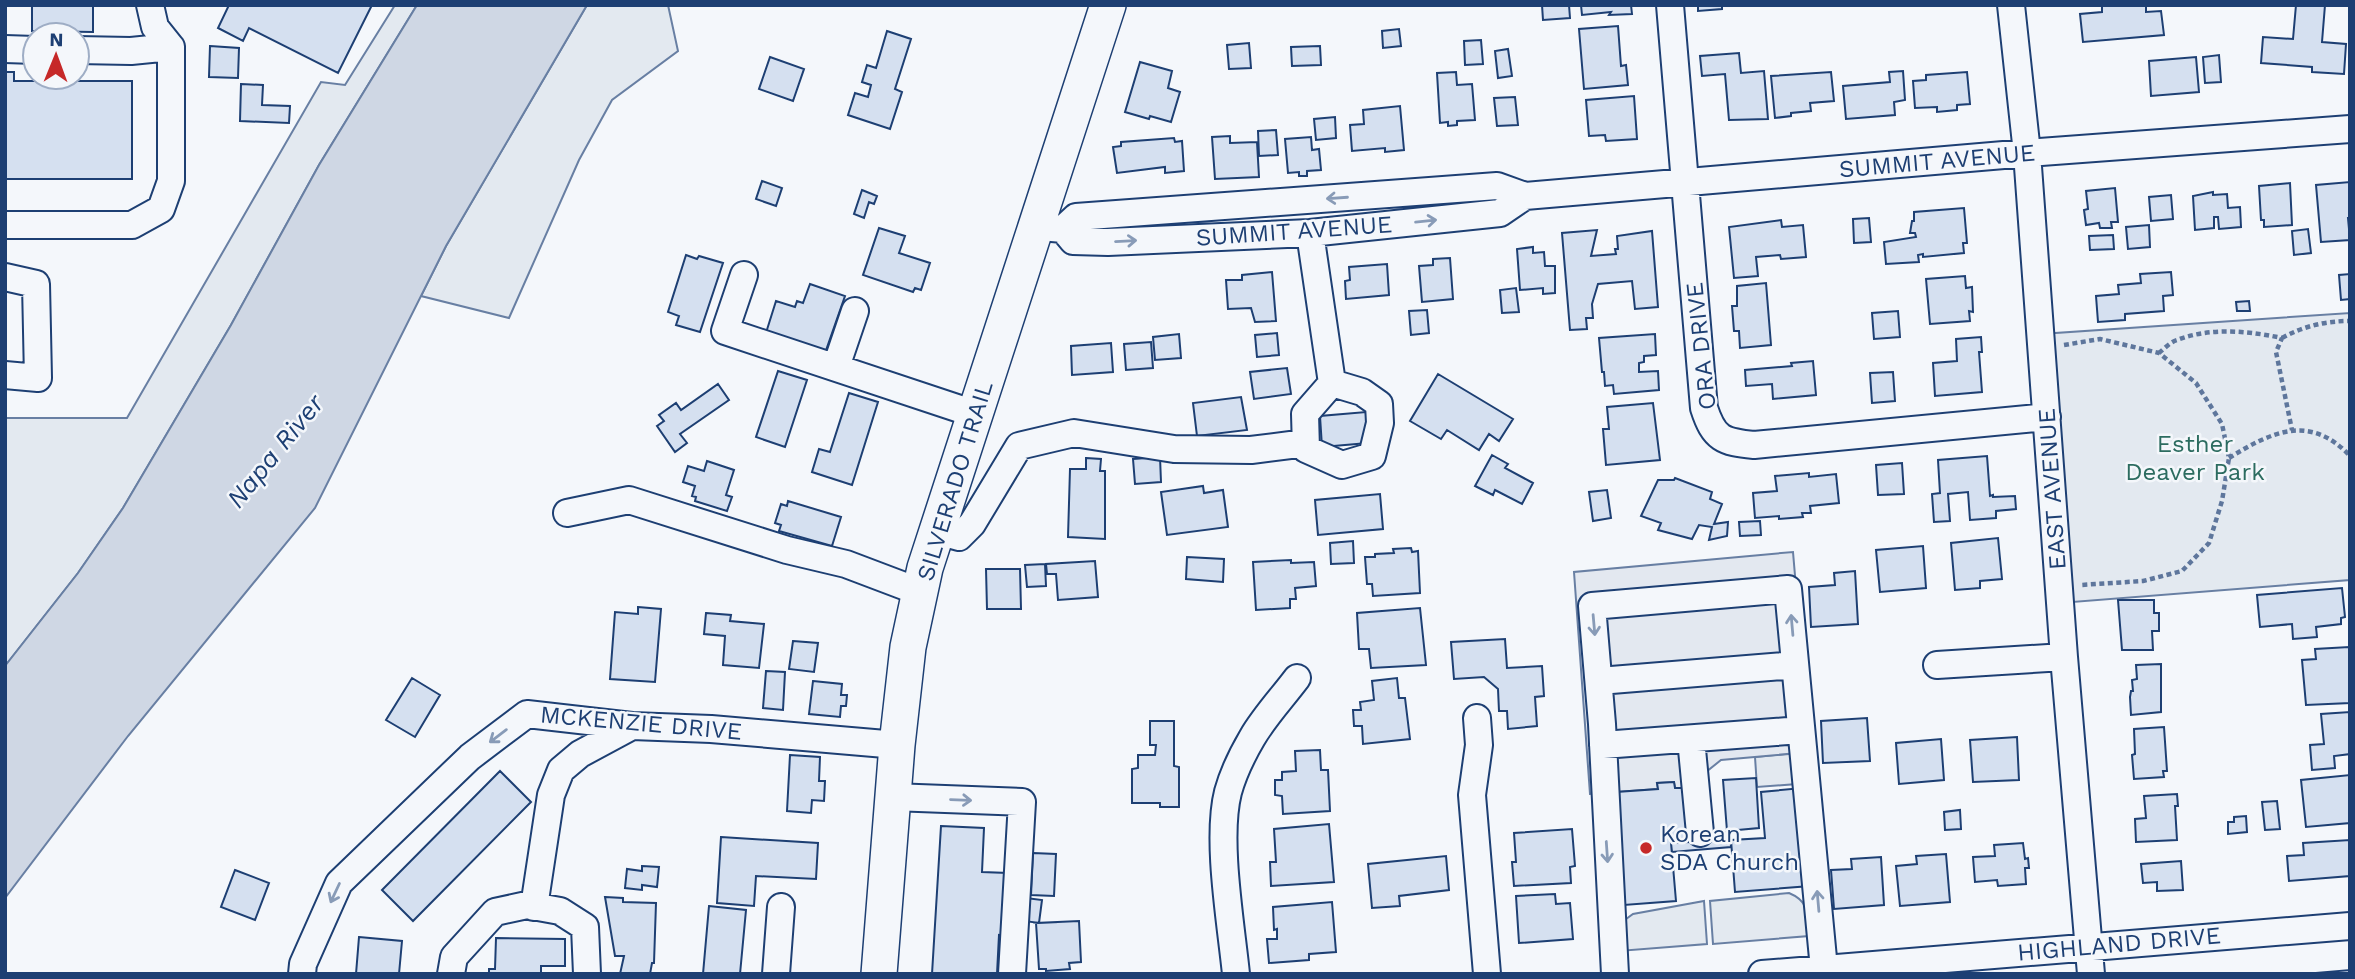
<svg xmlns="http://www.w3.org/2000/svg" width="2355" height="979" font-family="'Work Sans',sans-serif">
<rect width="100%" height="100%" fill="#f4f7fb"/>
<path fill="#e3e9f0" stroke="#687fa3" stroke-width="2" d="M395,5H417L319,165L231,325L123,508L78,573L5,666V418H127L321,82L345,85Z
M587,5H668L678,51L612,100L579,160L509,318L421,296L446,246Z
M2350,313V580L2060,603L2041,334Z
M1794,753L1797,784L1757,787L1755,757Z
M1789,893C1811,902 1807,916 1809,936L1713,944L1710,901Z
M1704,901L1707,944L1619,951L1622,922L1633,914Z"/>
<path fill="#e3e8f0" stroke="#687fa3" stroke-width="2" d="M1793,552L1810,752L1721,760L1686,788H1675L1674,782L1657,783L1658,789L1590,794L1574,572Z"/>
<path fill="#cfd7e4" stroke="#687fa3" stroke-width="2" d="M417,5H587L446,246L315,508L128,736L5,898V666L78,573L123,508L231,325L319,165Z"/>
<path fill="#d5e0f0" stroke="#1d3f73" stroke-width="2" d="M32,5H93V32L32,31Z
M229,5H372L338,73L249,28L243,41L218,28Z
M1542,5H1569L1570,18L1543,20Z
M1581,5H1631L1632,14L1609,15L1611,12L1582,15Z
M1698,5H1722V9L1698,11Z
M2102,5H2146V12L2161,11L2164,35L2083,42L2080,14L2102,12Z
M2296,5H2325L2322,42L2346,44L2344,74L2312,72V67L2261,63L2263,37L2293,39Z
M1618,26L1621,66L1626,65L1628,85L1584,89L1579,29Z
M1399,29L1401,46L1383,48L1382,31Z
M887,31L911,39L895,89L902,92L890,129L848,115L855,93L868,97L871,85L862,82L867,65L876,68Z
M1481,40L1483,64L1465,65L1464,41Z
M1249,43L1251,68L1229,69L1227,45Z
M210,46L239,48L238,78L209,77Z
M1320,46L1321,65L1292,66L1291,47Z
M1508,49L1512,76L1498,78L1495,51Z
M1739,53L1741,73L1764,71L1768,119L1729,120L1725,74L1702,76L1700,56Z
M2219,55L2221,82L2205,83L2203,57Z
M770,57L804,69L793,101L759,89Z
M2196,57L2199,92L2151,96L2149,61Z
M1140,62L1172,71L1168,88L1180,92L1171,122L1150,116L1149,119L1125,112Z
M1903,71L1905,100L1894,102L1895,115L1846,119L1843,86L1890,82L1889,72Z
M5,72H14V81H132V179H5Z
M1456,72L1457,85L1472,84L1475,120L1457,121V125L1448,126V122L1440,123L1437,73Z
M1831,72L1834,101L1810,103L1811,111L1791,113V116L1775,118L1771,76Z
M1967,72L1970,104L1957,105V110L1937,112V107L1915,108L1913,81L1926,80V75Z
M241,84L263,85L262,105L290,106L289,123L240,121Z
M1634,96L1637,139L1606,141L1605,135L1589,136L1586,100Z
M1515,97L1518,125L1497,126L1494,98Z
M1400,106L1404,150L1385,152V148L1352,151L1350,125L1364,124L1363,110Z
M1335,117L1336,138L1316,140L1314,119Z
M1276,130L1278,155L1259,156L1258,131Z
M1230,136V143L1257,142L1259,177L1215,179L1212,137Z
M1311,137L1312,150L1319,149L1321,170L1307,171V176H1299V172L1288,173L1285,139Z
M1174,138L1175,142L1182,141L1184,171L1165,173V167L1117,173L1113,147L1121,146V142Z
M762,181L782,188L776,206L756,199Z
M2350,182V218H2348L2350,240L2321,242L2316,185Z
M2290,183L2292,225L2264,227V220H2261L2259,186Z
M2115,188L2118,222H2111L2112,228H2100L2099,223L2086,225L2084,210L2088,209L2086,191Z
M862,190L877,196L874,204L869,202L864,218L854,214Z
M2213,192V195L2227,194L2228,208L2240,207L2241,227L2219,229L2218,217H2214V228L2195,230L2193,196Z
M2171,195L2173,219L2151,221L2149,197Z
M1964,208L1967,243H1963L1964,253L1923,257V254L1918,255L1919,262L1886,264L1884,242L1916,237L1915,233H1910L1912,221H1914V212Z
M1869,218L1871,242L1854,243L1853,219Z
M1781,220L1782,227L1803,225L1806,257L1781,259L1780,255L1756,257L1758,276L1734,278L1729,227Z
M2149,225L2150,247L2128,249L2126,227Z
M879,228L905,236L899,253L930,263L921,290L915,288L913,292L863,275Z
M2308,229L2311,253L2294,255L2292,231Z
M1597,230L1591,256L1616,254L1615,249H1618L1617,236L1652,231L1658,307L1635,309L1632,281L1598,284L1592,304L1593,318H1586L1587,329L1570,330L1562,233Z
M2113,235L2114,249L2090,250L2089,236Z
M1533,247V253L1544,252L1545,266H1555V293L1543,294V288L1520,290L1517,249Z
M686,255L697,259L699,256L723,263L700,332L676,325L679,316L668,312Z
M1450,258L1453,299L1422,302L1419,266L1433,265V259Z
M1387,264L1389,295L1346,299L1345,281L1350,280L1349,267Z
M1272,272L1276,321L1255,322L1251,308L1228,309L1226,280H1242V275Z
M2171,272L2173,295L2163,296L2164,311L2125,314V320L2098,322L2096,296L2119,294L2118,285L2141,283L2140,274Z
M2350,274V299L2341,300L2339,275Z
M1965,276L1966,288L1972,287L1973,312L1969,311L1970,321L1930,324L1926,279Z
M1766,283L1771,345L1740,348L1739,331H1734L1732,306H1737V286Z
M810,284L845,296L824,356L765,336L776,301L795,307L797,301L803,303Z
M1516,288L1519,312L1502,313L1500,290Z
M2249,301L2250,311H2237L2236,302Z
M1427,310L1429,333L1411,335L1409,311Z
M1898,311L1900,337L1874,339L1872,313Z
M1277,333L1279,355L1257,357L1255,335Z
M1179,334L1181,358L1155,360L1153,337Z
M1655,334L1656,355L1644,356V362L1639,363V372L1658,371L1659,390L1614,394L1613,385L1605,386L1604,372H1602L1599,338Z
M1981,337L1982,352H1979L1982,392L1935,396L1933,363L1957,361L1956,339Z
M1151,342L1153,368L1126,370L1124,344Z
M1111,343L1113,372L1072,375L1071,346Z
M1813,361L1816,395L1773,399L1772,384L1746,386L1745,370L1792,366L1791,363Z
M1287,368L1291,394L1254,399L1250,372Z
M778,371L807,380L785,447L756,437Z
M1893,372L1895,401L1872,403L1870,373Z
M1438,374L1513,419L1499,441L1489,434L1479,450L1447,430L1441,439L1410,421Z
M718,384L729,400L680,434L687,443L675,452L657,426L664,421L659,415L676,403L681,410Z
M849,393L878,402L852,485L812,472L819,449L830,452Z
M1241,397L1247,430L1197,436L1193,403Z
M1653,403L1660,460L1606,465L1603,429H1609L1607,407Z
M1366,412L1368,443L1322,447L1320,416Z
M1492,455L1508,464L1505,468L1533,483L1522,504L1495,490L1493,495L1475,486Z
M1987,456L1990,496L1993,495V497L2015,496L2016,509L1996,511V518L1970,520L1968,492L1948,494L1950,521L1934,522L1932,494L1940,493L1938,460Z
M1160,457L1161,482L1135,484L1133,459Z
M1086,458L1101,459L1100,471H1105V539L1068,537L1070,469H1086Z
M707,461L734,470L726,495L732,497L727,511L695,501L696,497L692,496L695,486L683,482L688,466L704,471Z
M1902,463L1904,494L1878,495L1876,465Z
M1809,473V477L1836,474L1839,503L1810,506L1811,513H1802L1803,517L1779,519V516L1755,518L1753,493L1777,491L1775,476Z
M1675,478L1712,492L1710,499L1722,504L1714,524L1728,522L1727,536L1709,540L1712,527L1699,525L1692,539L1658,530L1661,523L1641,516L1658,480H1674Z
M1203,486L1204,493L1223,490L1228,527L1167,535L1161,492Z
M1607,490L1611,518L1593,521L1589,492Z
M1380,494L1383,529L1318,535L1315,500Z
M788,501L841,517L832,546L779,531L781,525L775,523L781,504L787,506Z
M1760,521L1761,535L1740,536L1739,522Z
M1998,538L2002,579L1980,581V588L1955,590L1951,543Z
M1353,541L1354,563L1331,564L1330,543Z
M1923,546L1926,588L1880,592L1876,550Z
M1411,548L1412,552L1418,551L1420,593L1373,596L1372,584H1367L1365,557H1375V554L1394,553L1393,549Z
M1187,557L1224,559L1223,582L1186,579Z
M1291,560V563L1314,562L1316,586L1295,588L1296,599H1290V608L1256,610L1253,562Z
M1095,561L1098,597L1058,600L1056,574H1047L1046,564Z
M1045,564L1046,586L1027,587L1025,565Z
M986,569H1020L1021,609H987Z
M1855,571L1858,624L1811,627L1809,587L1835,585L1834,573Z
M2342,588L2345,617L2341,618V624L2316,627L2317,637L2293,639L2292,624L2260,627L2257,595Z
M2118,600H2154V613H2159V631H2152L2153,650H2122Z
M638,607L661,609L655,682L610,679L615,612L638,614Z
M1420,608L1426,665L1371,668L1369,649H1359L1357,613Z
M706,613L731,615L730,621L764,624L759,668L723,665L725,636L704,634Z
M1505,639L1507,668L1542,666L1544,696L1535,697L1537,726L1508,729L1507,711H1499L1498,689L1484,677L1454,679L1451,642Z
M793,641L818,643L814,672L789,669Z
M2349,647L2350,703L2306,705L2302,660L2316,659L2315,649Z
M2161,664V712L2131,715L2130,697L2131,691H2133L2132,680L2137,679L2136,665Z
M766,671L785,672L783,710L763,708Z
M412,678L440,695L415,737L386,720Z
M1397,678L1399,698H1405L1410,739L1363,744L1362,726H1354L1353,710H1361L1360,702L1374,700L1372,681Z
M813,681L842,684L841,695H847L846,706H841L840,717L809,714Z
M2350,712V754L2334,756L2335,768L2312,770L2310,745L2324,744L2321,714Z
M1867,718L1870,761L1823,763L1821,721Z
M1150,721H1174V766L1179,767V807H1160V803H1132V769L1138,768V755H1155L1156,745H1150Z
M2164,727L2167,771H2163L2164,777L2134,779L2132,755L2135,754L2134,729Z
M2017,737L2019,780L1973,782L1970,740Z
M1941,739L1944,780L1899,784L1896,743Z
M1320,750L1321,770H1328L1330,811L1283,814L1282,796L1275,795V780H1282V772L1296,771L1295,751Z
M790,755L820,757L819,781H825L824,801L812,800L811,813L787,811Z
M500,771L531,802L413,921L382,890Z
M2350,775V823L2306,827L2301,780Z
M1756,778L1759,828L1727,831L1723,780Z
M1674,782L1675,788H1686L1689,842L1671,843L1676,901L1624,905L1616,792L1658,789L1657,783Z
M1802,788L1810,886L1735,892L1731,840L1765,838L1761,792Z
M2177,794L2178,806H2175L2177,840L2136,842L2135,819L2146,818L2144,796Z
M2277,801L2280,829L2265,830L2262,802Z
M1960,810L1961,829L1945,830L1944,812Z
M2246,816L2247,832L2228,834V822H2234V817Z
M1329,824L1334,882L1271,886L1270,862H1276L1274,829Z
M941,826L984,828L982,872L1008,873L1004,936L999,935L997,974H932Z
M1572,829L1575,866L1570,867L1571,883L1514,886L1512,862H1516L1514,833Z
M1730,832L1731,847L1672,852L1671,843L1716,839L1721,833Z
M721,837L818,843L816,879L756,876L754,906L717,903Z
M2350,840V876L2289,881L2287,856L2304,855L2303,843Z
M2023,843L2025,859L2028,858L2029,868H2025L2026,884L1998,886L1997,880L1975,882L1973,857L1995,856L1994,845Z
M1033,853L1056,854L1054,896L1031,895Z
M1946,854L1950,902L1900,906L1896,866L1917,864L1916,856Z
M1446,856L1449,890L1399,896L1400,906L1372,908L1368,864Z
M1881,857L1884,905L1834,909L1831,870L1852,869L1851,859Z
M2181,861L2183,890L2157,891V882L2143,883L2141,864Z
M642,866L659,867L657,887L642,885V890L625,888L627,869L642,871Z
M235,870L269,883L255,920L221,907Z
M1555,894L1556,904L1570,903L1573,939L1519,943L1516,896Z
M605,897L623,898V902L656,903L654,963H652L650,974H620L624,956H615Z
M1026,898L1042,900L1039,923L1024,921Z
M1332,902L1336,952L1309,954V960L1269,963L1267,939H1277V929L1274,930L1273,907Z
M709,906L746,910L740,974H703Z
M1079,921L1081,962L1069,963L1070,969L1046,971V969H1039L1036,923Z
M359,937L402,941L399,974H356Z
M496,938L565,939V966H541V974H489V969H495Z
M2350,970V974H2316L2315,973Z"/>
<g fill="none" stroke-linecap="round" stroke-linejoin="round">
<defs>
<path id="minor" d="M150,5L155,27L171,47
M1670,5L1704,408C1714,439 1723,442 1754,445L2047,417
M2011,5L2027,153L2064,657L2091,974
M5,49L35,50
M77,50L131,51L171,47
M1039,223L1052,228L1063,229L1076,217L1497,186L1525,196L2027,153L2350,129
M5,225H132L161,209L171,181V47
M1063,229L1073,241L1108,242L1310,233L1500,213L1525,196
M1310,233L1332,383L1362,392L1379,404L1380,423L1372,456L1342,465L1306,449L1305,414L1332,383
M744,275L725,331L975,414
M5,277L36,284L38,378L5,375
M836,367L855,311
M567,513L629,500L787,550L846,564L920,592
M937,531L959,537L972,524L1019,446L1074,433L1174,449L1251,450L1306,443
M1937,665L2064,657
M1599,681L1795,665
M1477,718L1479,745L1472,795L1487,974
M1691,739L1700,833
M1603,745L1801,730
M892,797L1022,802L1012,974
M534,907L551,795L561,770L580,754L632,726
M302,974L303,964L339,883L470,757L527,714L632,726L711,729L897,745
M451,974L454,957L495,912L527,905L560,911L585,927L587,974
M776,974L781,907
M1236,974C1231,924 1216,839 1228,792C1233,774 1242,755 1252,738C1264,717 1282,698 1297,678
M1615,974L1602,724L1592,606L1788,589L1824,969
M1762,974L2350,926"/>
<path id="major" d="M879,974L897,745L908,647L925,568L1108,5"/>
</defs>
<use href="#minor" stroke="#1d3f73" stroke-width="30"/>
<use href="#major" stroke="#1d3f73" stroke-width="38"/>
<path stroke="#5e769c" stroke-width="4.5" stroke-dasharray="5 3.5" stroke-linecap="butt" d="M2282,338C2304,326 2325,321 2350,321
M2064,345L2100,339L2159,353L2196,383L2222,424L2229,458L2222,501L2209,543L2182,571L2143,581L2081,585
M2159,353C2164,349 2170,342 2177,340C2210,327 2249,331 2282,338L2276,352L2292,430
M2229,458C2271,432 2310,413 2350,456"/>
<use href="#minor" stroke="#f4f7fb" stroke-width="26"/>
<use href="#major" stroke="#f4f7fb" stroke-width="35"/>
</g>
<defs><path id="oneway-shaft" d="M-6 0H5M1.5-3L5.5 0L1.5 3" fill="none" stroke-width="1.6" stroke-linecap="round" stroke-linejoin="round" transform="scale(1.75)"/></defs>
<g stroke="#889bb7">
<use href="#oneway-shaft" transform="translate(1337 198) rotate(176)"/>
<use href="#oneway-shaft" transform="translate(1426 221) rotate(-6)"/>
<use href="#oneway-shaft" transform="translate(1126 241) rotate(-3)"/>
<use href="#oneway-shaft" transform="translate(1594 625) rotate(85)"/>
<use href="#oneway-shaft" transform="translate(1792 625) rotate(-95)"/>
<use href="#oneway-shaft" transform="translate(498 736) rotate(143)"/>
<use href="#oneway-shaft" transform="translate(961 800) rotate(2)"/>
<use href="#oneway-shaft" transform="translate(1607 852) rotate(86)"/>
<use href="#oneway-shaft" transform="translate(335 893) rotate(115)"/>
<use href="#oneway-shaft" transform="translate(1818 901) rotate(-95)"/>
</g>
<circle fill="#c62828" stroke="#f4f7fb" stroke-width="2.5" cx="1646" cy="848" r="7"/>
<g text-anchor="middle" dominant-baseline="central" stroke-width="5" stroke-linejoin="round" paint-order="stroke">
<g font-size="24" fill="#1d3f73" stroke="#f4f7fb">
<text transform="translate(1937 161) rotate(-5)">SUMMIT AVENUE</text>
<text transform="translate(1294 231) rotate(-4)">SUMMIT AVENUE</text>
<text transform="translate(1701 346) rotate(-96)">ORA DRIVE</text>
<text transform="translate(955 481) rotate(-73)">SILVERADO TRAIL</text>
<text transform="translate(2052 489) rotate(-94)">EAST AVENUE</text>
<text transform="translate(641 723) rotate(5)">MCKENZIE DRIVE</text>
<text transform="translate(2119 944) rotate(-5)">HIGHLAND DRIVE</text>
</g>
<g font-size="24" fill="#2c6c60" stroke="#f4f7fb">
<text x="2195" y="444">Esther<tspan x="2195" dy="28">Deaver Park</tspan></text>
</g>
<g font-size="24" fill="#1d3f73" stroke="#f4f7fb" text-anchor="start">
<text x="1660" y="834">Korean<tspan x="1660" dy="28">SDA Church</tspan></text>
</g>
<g font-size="26" font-style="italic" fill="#1d3f73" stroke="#f4f7fb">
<text transform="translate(275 451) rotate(-51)">Napa River</text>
</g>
</g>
<rect width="2355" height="979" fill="none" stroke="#1d3f73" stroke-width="14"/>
<g transform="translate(56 56) rotate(1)"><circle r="33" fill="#f4f7fb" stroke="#9eadc5" stroke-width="2"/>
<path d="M0-5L12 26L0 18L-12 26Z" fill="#c62828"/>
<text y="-10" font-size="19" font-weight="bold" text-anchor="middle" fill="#1d3f73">N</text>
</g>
</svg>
